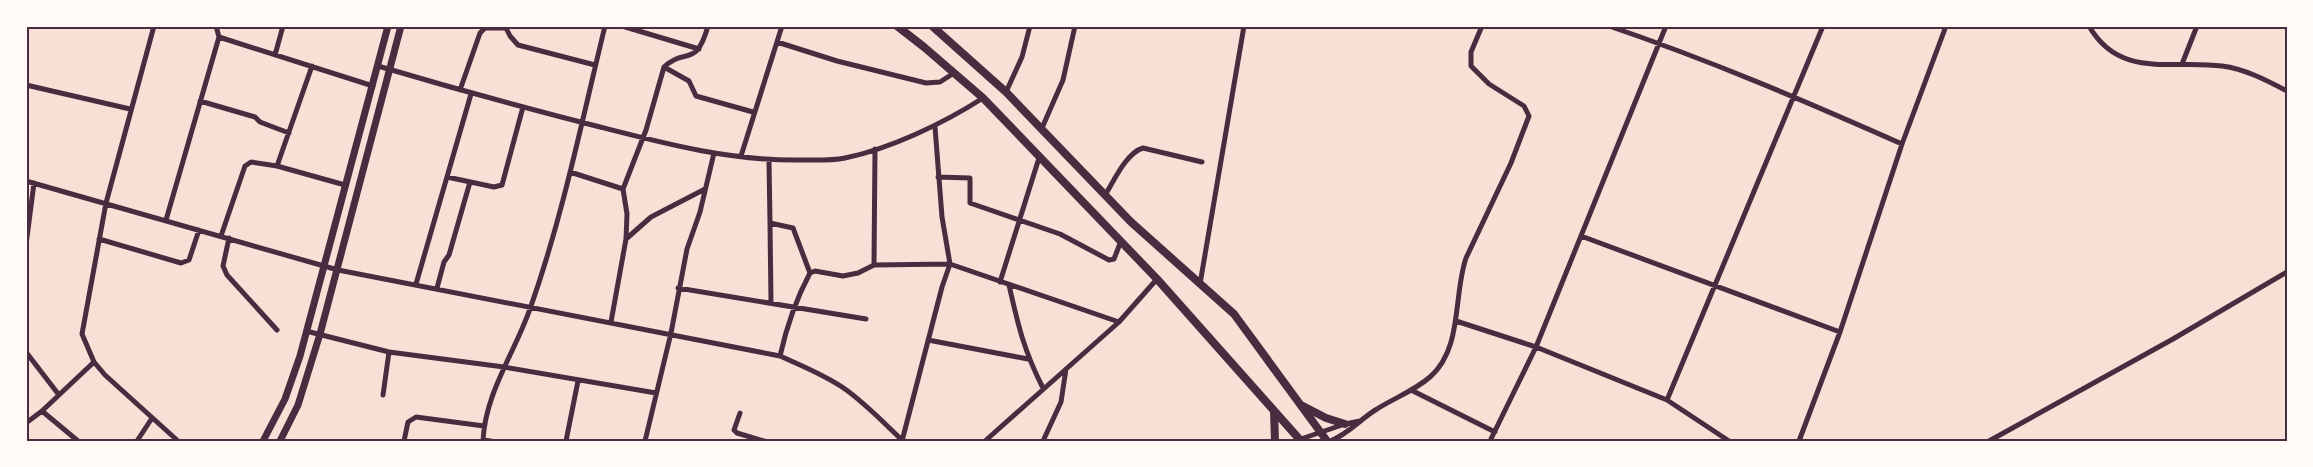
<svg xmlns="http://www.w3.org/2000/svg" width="2313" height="467" font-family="Raleway,sans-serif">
<rect width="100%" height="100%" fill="#f7e1d7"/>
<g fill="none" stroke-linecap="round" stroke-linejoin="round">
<path stroke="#4a2c40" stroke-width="5" d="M154,26L106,203L82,334L94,362L105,375L178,441
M622,26L699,49
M1609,26C1709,60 1805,101 1902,144
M2089,26C2120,80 2173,59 2222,66C2245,69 2266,80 2287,91
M506,28L510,36L518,45L595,65
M219,37L373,86
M777,42L837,61L926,83L940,82L954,73
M275,55L283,26
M2182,64L2197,26
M312,66L277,166L345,185
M378,66C452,88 525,108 600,127C666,144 731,161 800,160C815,160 830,161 845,158C890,149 944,123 983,98
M664,67L689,81L696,96L753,112
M26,85L130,109
M460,90L480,33L485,28H506L507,26
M1006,92L1022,57L1030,26
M200,101L255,117L260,122L289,133
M1042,128L1063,80L1075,26
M741,156L782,26
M769,161L770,223L793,228L810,273
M570,172L623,189
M447,177L494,187L502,185L523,107
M938,177L970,178V203L1060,234L1109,260L1114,259L1121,241
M26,181L338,270L780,356C802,366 825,375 845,389C866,404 884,423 903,441
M1105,195C1114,181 1126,153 1143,148L1202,162
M166,220L219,37L216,26
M770,223L771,302
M221,236L245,166L251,162L277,166
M1581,236L1840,332
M229,238L223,266L227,275L277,330
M99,239L181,263L189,260L199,230
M626,239L651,217L705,189
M26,245L34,183
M874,265L875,149
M1000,282L1039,158
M416,284L471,94
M1200,284L1244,26
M1009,285C1018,325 1024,351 1043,388
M437,288L444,262L449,255L470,182
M678,288L866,319
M1456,321L1536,347L1667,400
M611,322L626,239L627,214L623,189L646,130L664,67C685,47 696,69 708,26
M306,331L389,352L504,367L656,393
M928,340L1028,359
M26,352L59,395
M780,356C787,325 795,301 810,273L815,271L843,276L858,273L874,265L950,264L1119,322
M1411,390L1495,432
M383,395L389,352
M42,411L78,441
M740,413L734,430L737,433L764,441
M26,423L42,411L94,362
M483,440L491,441
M137,441L152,418
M404,441L408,422L416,417L484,426
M483,441C485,392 516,351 531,306C563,215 582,120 605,26
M566,441L578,381
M645,441L671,333L687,249L700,212L714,153
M902,441L942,287L950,264L942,217L935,127
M985,441L1119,322L1157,279
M1043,441L1061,402L1066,369
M1295,441L1345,424L1360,421
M1330,441C1349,434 1360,419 1377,409C1394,398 1414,391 1430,377C1463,348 1453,296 1466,258L1511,163L1529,116L1524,106L1489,84L1471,66V52L1482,26
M1490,441L1536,347L1666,26
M1729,441L1667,400L1823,26
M1799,441L1840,332L1902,144L1946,26
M1989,441L2173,339L2287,272"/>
<path stroke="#4a2c40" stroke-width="7" d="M263,441L285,399L300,356L388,26
M280,441L298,405L320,334L401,26"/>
<path stroke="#4a2c40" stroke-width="8" d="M897,26L924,47L983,98L1012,128L1157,279L1301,441
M932,26L1006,92L1131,222L1234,314L1327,441
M1301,405L1326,418L1345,424
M1274,411L1275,441"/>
</g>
<rect width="2313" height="467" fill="none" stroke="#fffaf5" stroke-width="55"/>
<rect x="28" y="28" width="2258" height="412" fill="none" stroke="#4a2c40" stroke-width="2"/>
</svg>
